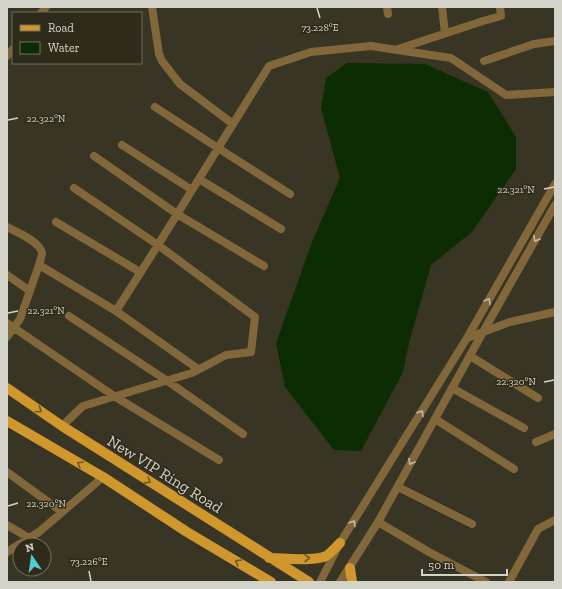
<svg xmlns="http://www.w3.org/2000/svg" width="562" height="589" font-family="'Zilla Slab',serif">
<rect width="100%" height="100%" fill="#383525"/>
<path fill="#0c2d03" d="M347,63L425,64L488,92L516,137V169L472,232L431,265L409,343L403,372L361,451L334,450L285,387L276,343L312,242L340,178L321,108L326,78Z"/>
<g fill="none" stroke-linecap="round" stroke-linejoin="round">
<path stroke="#82673a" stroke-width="8" d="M152,7L159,54L162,61L180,84L233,124
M387,7L388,14
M442,7L445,33
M41,13L46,7
M398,49L483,21L501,16L500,7
M7,56L13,49
M484,61L534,44L555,41
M155,107L218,148L290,194
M122,145L192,190
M94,156L177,214L264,266
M199,179L281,229
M56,222L140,272
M7,227C16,232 40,241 42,253C42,256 40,261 39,265
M7,275L30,291
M69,316L166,380L243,434
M7,323L114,396L219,460
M7,337L20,319L39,265L116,311
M467,338L510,322L555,312
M470,356L538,398
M198,369L116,311L158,245L269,66L311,52L371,46L451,58L506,95L555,92
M452,388L524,428
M435,419L514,469
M62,426L83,406L192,373L226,355L251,352L255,317L158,245L74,188
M536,442L555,434
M7,472L62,512
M398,487L472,524
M378,522L429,552L486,582
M7,525L29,538
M7,552L39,532L103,477
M509,582L538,529L555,520"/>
<path stroke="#82673a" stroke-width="8" d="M320,582L340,543L467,338L555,184
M340,582L378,522L483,332L555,205"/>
<path stroke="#cf972c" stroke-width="10" d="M7,388L62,426L309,582
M7,421L103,477L187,532L271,582
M269,558C284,558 313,562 326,556C331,553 336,547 340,543
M350,568L352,582"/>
</g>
<defs><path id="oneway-chevron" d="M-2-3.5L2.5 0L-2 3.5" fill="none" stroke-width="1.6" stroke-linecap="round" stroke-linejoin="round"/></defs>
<g stroke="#c0b8a5">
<use href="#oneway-chevron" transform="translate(536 239) rotate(119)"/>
<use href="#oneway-chevron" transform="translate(488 301) rotate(-60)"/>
<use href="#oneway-chevron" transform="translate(421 413) rotate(-58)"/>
<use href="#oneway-chevron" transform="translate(411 462) rotate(119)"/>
<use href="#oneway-chevron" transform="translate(353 523) rotate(-58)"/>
</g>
<g stroke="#6e5622">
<use href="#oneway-chevron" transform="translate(39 410) rotate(35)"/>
<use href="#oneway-chevron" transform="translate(80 464) rotate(-150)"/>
<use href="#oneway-chevron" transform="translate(148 481) rotate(32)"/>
<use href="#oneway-chevron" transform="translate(307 558) rotate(-1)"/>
<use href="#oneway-chevron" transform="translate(238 562) rotate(-149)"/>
</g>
<path fill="none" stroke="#d4d3c9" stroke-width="1.5" d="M317,8L320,18M8,120L18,118M544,189L554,187M8,313L18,311M544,382L554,380M8,506L18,503M89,571L91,581"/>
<g text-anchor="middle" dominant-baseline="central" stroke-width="3" stroke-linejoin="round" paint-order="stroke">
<g font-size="16" fill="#d4d3c9" stroke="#2e2b1b">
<text transform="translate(165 474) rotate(32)">New VIP Ring Road</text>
</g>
</g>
<g font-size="10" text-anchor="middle" fill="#d4d3c9" stroke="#2e2b1b" stroke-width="3" stroke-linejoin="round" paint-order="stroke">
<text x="320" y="31">73.228°E</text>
<text x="46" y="122">22.322°N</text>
<text x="516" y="193">22.321°N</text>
<text x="46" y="314">22.321°N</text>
<text x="516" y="385">22.320°N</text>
<text x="46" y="507">22.320°N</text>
<text x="89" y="565">73.226°E</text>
</g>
<rect width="562" height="589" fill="none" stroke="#d4d3c9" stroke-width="16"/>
<rect x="12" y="12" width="130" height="52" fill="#2e2b1b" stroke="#706e61"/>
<rect x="20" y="25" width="20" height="6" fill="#cf972c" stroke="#706e61"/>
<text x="48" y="32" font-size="12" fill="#d4d3c9">Road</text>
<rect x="20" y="42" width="20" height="12" fill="#0c2d03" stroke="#706e61"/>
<text x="48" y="52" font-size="12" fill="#d4d3c9">Water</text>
<g transform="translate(32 557) rotate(347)"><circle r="19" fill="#2e2b1b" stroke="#706e61"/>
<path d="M0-3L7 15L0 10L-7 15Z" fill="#51ccd2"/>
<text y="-6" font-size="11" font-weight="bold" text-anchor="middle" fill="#d4d3c9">N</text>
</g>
<path d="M422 569v6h85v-6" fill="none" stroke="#d4d3c9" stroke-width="2"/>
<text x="428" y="569" font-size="12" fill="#d4d3c9" stroke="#2e2b1b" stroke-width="3" paint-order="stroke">50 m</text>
</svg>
